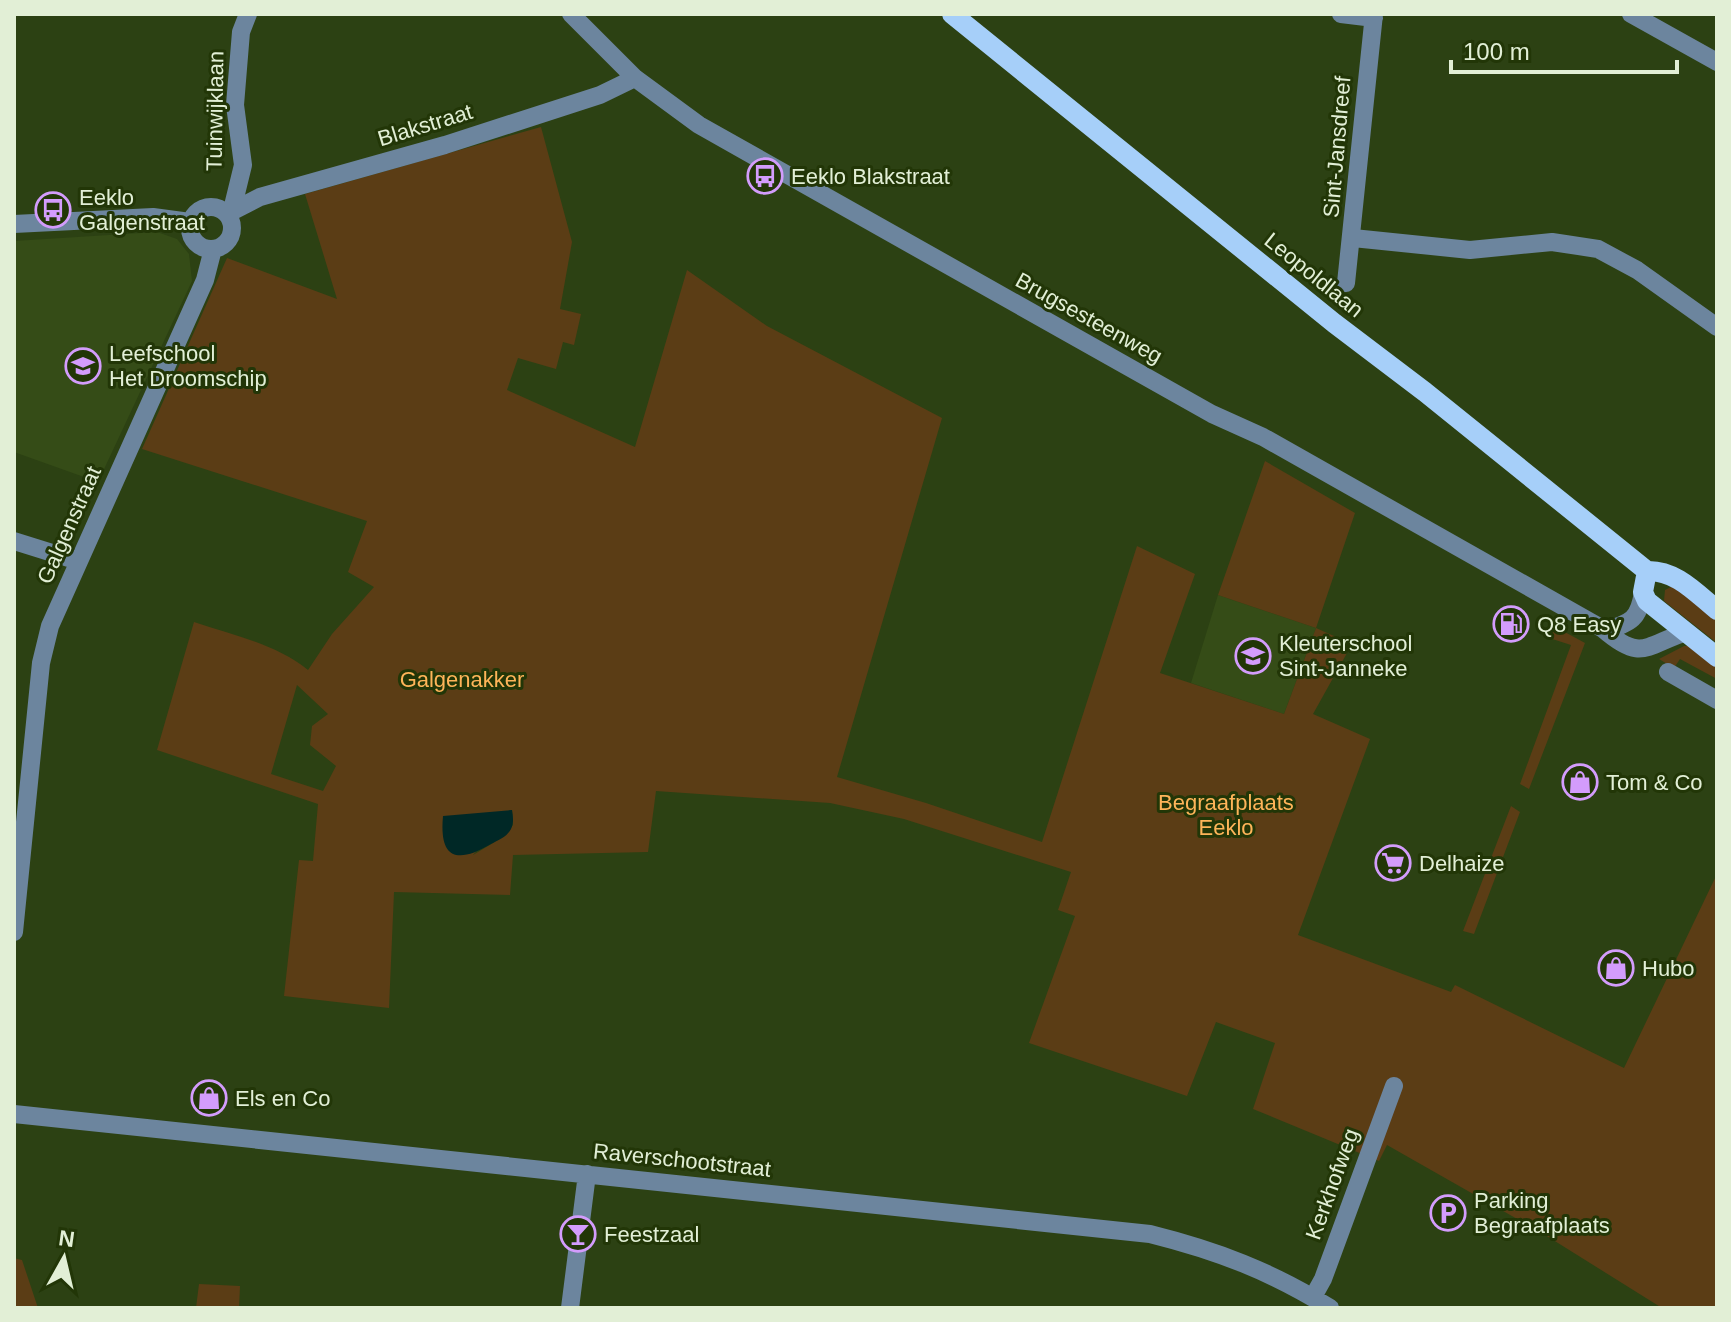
<svg xmlns="http://www.w3.org/2000/svg" width="1731" height="1322" font-family="Helvetica,sans-serif">
<rect width="100%" height="100%" fill="#2c4113"/>
<path fill="#354c17" d="M157,232L177,239L189,254L192,281L98,482L14,452V241Z
M1218,595L1316,628L1284,714L1191,683Z"/>
<path fill="#5b3d15" fill-rule="evenodd" d="M541,127L572,242L560,309L581,314L574,345L563,342L556,369L518,358L507,390L635,447L687,270L767,326L942,418L837,777L926,803L1042,842L1137,546L1195,574L1160,673L1284,714L1316,628L1218,595L1265,461L1355,513L1316,628L1352,644L1313,714L1370,739L1298,935L1451,992L1455,985L1624,1068L1717,874V1308H1662L1542,1233L1387,1145L1379,1161L1253,1109L1275,1043L1216,1022L1187,1096L1029,1043L1075,916L1058,910L1071,872L904,819L830,803L656,791L648,852L513,855L510,895L394,892L389,1008L284,996L299,860L313,861L318,804L157,750L194,622C233,635 276,644 308,670L332,634L374,587L348,572L367,521L142,449L227,258L337,299L305,194ZM297,685L328,714L312,726L310,745L336,766L323,791L271,774ZM512,810L513,825L503,837L473,855Z
M1673,586L1717,621V643L1664,601L1665,590Z
M1550,624L1585,643L1529,789L1520,784L1571,645L1543,636Z
M1684,646H1691L1717,667V679L1680,659L1674,668L1659,659Z
M1511,806L1520,812L1474,934L1463,931Z
M14,1258L22,1260L38,1308H14Z
M199,1284L240,1286L239,1308H196Z"/>
<path fill="#002826" d="M512,810C513,816 514,823 511,829C507,837 498,840 491,844C457,864 439,859 443,816Z"/>
<g fill="none" stroke-linecap="round" stroke-linejoin="round">
<path stroke="#6c859e" stroke-width="18" d="M571,14L635,78L699,125L1212,414L1263,437L1603,629C1641,662 1645,646 1686,632
M1341,14L1374,18
M1631,14L1717,62
M190 228a21 21 0 1 1 42 0a21 21 0 1 1-42 0Z
M232,210L243,165L235,105L241,32L248,14
M227,214L260,197L445,145L600,95L635,78
M14,224L153,217L190,222
M1353,238L1470,250L1552,242L1598,249L1637,270L1717,327
M1346,283L1374,14
M14,541L78,561
M1606,630C1631,623 1639,619 1643,592
M1668,672L1717,700
M14,932L41,663L50,626L205,280L213,249
M14,1114L1150,1234C1218,1251 1270,1271 1330,1308
M1313,1297L1323,1279L1394,1086
M570,1308L587,1174"/>
<path stroke="#a6cff9" stroke-width="20" d="M952,14L1334,323L1425,392L1647,571C1676,570 1696,593 1717,610
M1647,571L1643,592L1647,601L1717,657"/>
</g>
<defs>
<symbol id="bus-ring" viewBox="-11 -11 22 22"><circle r="9.5" fill="#223607" stroke="#d39cfc" stroke-width="1.5"/><path d="M-5-6H5V4H4V6H2V4H-2V6H-4V4H-5ZM-3.5-4V0h7V-4ZM-3.5 1.2v1.5H-2V1.2ZM2 1.2v1.5H3.5V1.2Z" fill="#d39cfc"/></symbol>
<symbol id="school-ring" viewBox="-11 -11 22 22"><circle r="9.5" fill="#223607" stroke="#d39cfc" stroke-width="1.5"/><path d="M0-5L7-2L0 1L-7-2ZM-4 1L0 2.5L4 1V4Q0 6-4 4Z" fill="#d39cfc"/></symbol>
<symbol id="fuel-ring" viewBox="-11 -11 22 22"><circle r="9.5" fill="#223607" stroke="#d39cfc" stroke-width="1.5"/><path d="M-5.5-6h7V0h2V4h1.3V-2.5L3-4.5l.8-.8L6-3V5H2.5V1h-1V6h-7ZM-4.2-4.7v3.2H.2V-4.7Z" fill="#d39cfc"/></symbol>
<symbol id="shop-ring" viewBox="-11 -11 22 22"><circle r="9.5" fill="#223607" stroke="#d39cfc" stroke-width="1.5"/><path d="M-5-2.5h2.3a2.7 3.5 0 0 1 5.4 0H5L5.5 6h-11ZM-1.5-2.5h3a1.5 2.3 0 0 0-3 0Z" fill="#d39cfc"/></symbol>
<symbol id="supermarket-ring" viewBox="-11 -11 22 22"><circle r="9.5" fill="#223607" stroke="#d39cfc" stroke-width="1.5"/><path d="M-6-5.5h2.5l.6 2H6L4.5 2H-2.5L-4.4-4H-6ZM-1.5 3.2a1.3 1.3 0 1 0 .1 0ZM3 3.2a1.3 1.3 0 1 0 .1 0Z" fill="#d39cfc"/></symbol>
<symbol id="parking-ring" viewBox="-11 -11 22 22"><circle r="9.5" fill="#223607" stroke="#d39cfc" stroke-width="1.5"/><path d="M-3.5-5.5H1a3.5 3.5 0 0 1 0 7H-1V5.5H-3.5ZM-1-3.4V-.6H.8a1.4 1.4 0 0 0 0-2.8Z" fill="#d39cfc"/></symbol>
<symbol id="bar-ring" viewBox="-11 -11 22 22"><circle r="9.5" fill="#223607" stroke="#d39cfc" stroke-width="1.5"/><path d="M-6-5H6L.8 .8V4.5H3.5V6h-7V4.5H-.8V.8Z" fill="#d39cfc"/></symbol>
</defs>
<g fill-rule="evenodd">
<use href="#bus-ring" x="745" y="156" width="40" height="40"/>
<use href="#bus-ring" x="33" y="190" width="40" height="40"/>
<use href="#school-ring" x="63" y="346" width="40" height="40"/>
<use href="#fuel-ring" x="1491" y="604" width="40" height="40"/>
<use href="#school-ring" x="1233" y="636" width="40" height="40"/>
<use href="#shop-ring" x="1560" y="762" width="40" height="40"/>
<use href="#supermarket-ring" x="1373" y="843" width="40" height="40"/>
<use href="#shop-ring" x="1596" y="948" width="40" height="40"/>
<use href="#shop-ring" x="189" y="1078" width="40" height="40"/>
<use href="#parking-ring" x="1428" y="1193" width="40" height="40"/>
<use href="#bar-ring" x="558" y="1214" width="40" height="40"/>
</g>
<g text-anchor="middle" dominant-baseline="central" stroke-width="6" stroke-linejoin="round" paint-order="stroke">
<g font-size="22" fill="#e2efd6" stroke="#223607">
<text transform="translate(215 111) rotate(-89)">Tuinwijklaan</text>
<text transform="translate(425 125) rotate(-17)">Blakstraat</text>
<text transform="translate(1337 147) rotate(-85)">Sint-Jansdreef</text>
<text transform="translate(1314 275) rotate(39)">Leopoldlaan</text>
<text transform="translate(1089 318) rotate(29)">Brugsesteenweg</text>
<text transform="translate(69 525) rotate(-66)">Galgenstraat</text>
<text transform="translate(682 1160) rotate(6)">Raverschootstraat</text>
<text transform="translate(1332 1184) rotate(-70)">Kerkhofweg</text>
</g>
<g font-size="22" fill="#e2efd6" stroke="#223607" text-anchor="start">
<text x="791" y="176">Eeklo Blakstraat</text>
<text x="79" y="197">Eeklo<tspan x="79" dy="25">Galgenstraat</tspan></text>
<text x="109" y="353">Leefschool<tspan x="109" dy="25">Het Droomschip</tspan></text>
<text x="1537" y="624">Q8 Easy</text>
<text x="1279" y="643">Kleuterschool<tspan x="1279" dy="25">Sint-Janneke</tspan></text>
<text x="1606" y="782">Tom &amp; Co</text>
<text x="1419" y="863">Delhaize</text>
<text x="1642" y="968">Hubo</text>
<text x="235" y="1098">Els en Co</text>
<text x="1474" y="1200">Parking<tspan x="1474" dy="25">Begraafplaats</tspan></text>
<text x="604" y="1234">Feestzaal</text>
</g>
<g font-size="22" fill="#feb459" stroke="#223607">
<text x="462" y="679">Galgenakker</text>
<text x="1226" y="802">Begraafplaats<tspan x="1226" dy="25">Eeklo</tspan></text>
</g>
</g>
<rect width="1731" height="1322" fill="none" stroke="#e2efd6" stroke-width="32"/>
<g transform="translate(64 1258) rotate(8)" stroke="#223607" stroke-width="6" paint-order="stroke">
<path d="M0-6L14 30L0 20L-14 30Z" fill="#e2efd6"/>
<text y="-12" font-size="22" font-weight="bold" text-anchor="middle" fill="#e2efd6">N</text>
</g>
<path d="M1451 60v12h226v-12" fill="none" stroke="#e2efd6" stroke-width="4"/>
<text x="1463" y="60" font-size="24" fill="#e2efd6" stroke="#223607" stroke-width="6" paint-order="stroke">100 m</text>
</svg>
